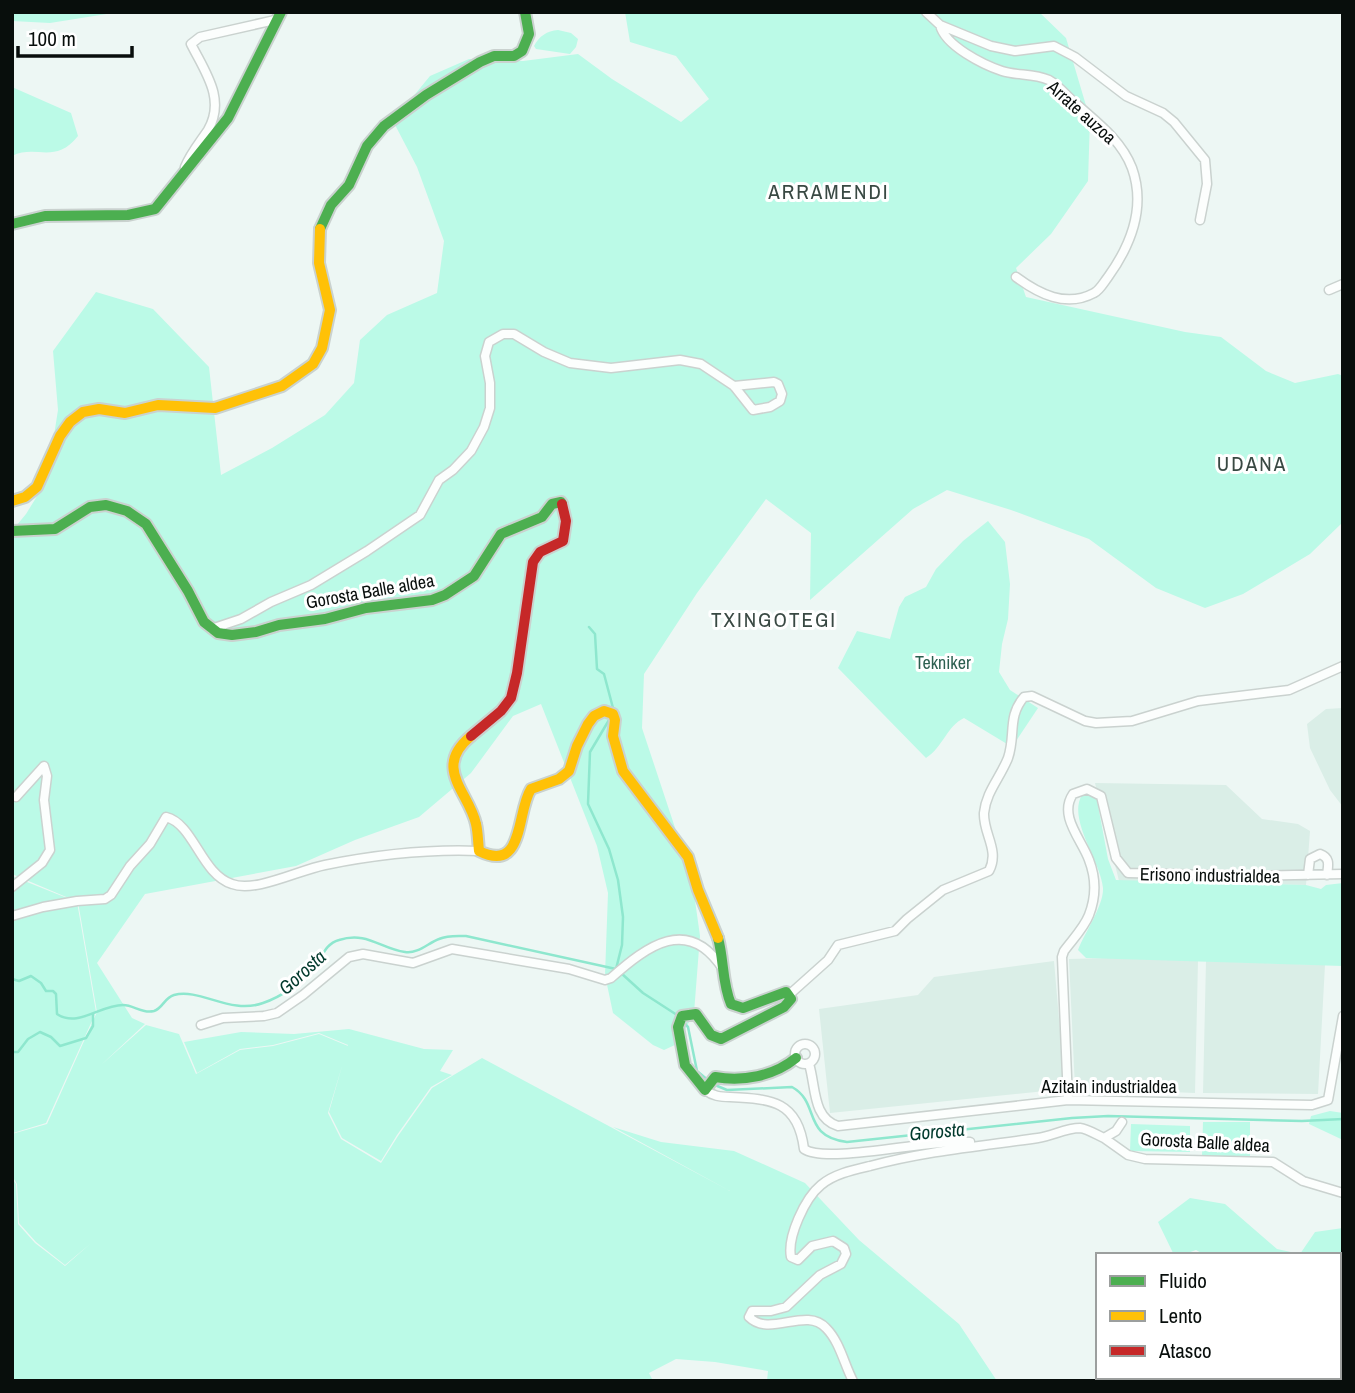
<svg xmlns="http://www.w3.org/2000/svg" width="1355" height="1393" font-family="'Archivo Narrow',sans-serif">
<rect width="100%" height="100%" fill="#edf7f4"/>
<path fill="#daeee7" d="M1343,708V807L1330,790L1310,748L1307,724L1326,709Z
M1095,783L1226,785L1262,819L1298,824L1310,831L1306,885L1119,881Z
M1145,957L1198,961L1195,1093L1075,1088L1069,959Z
M1054,961L1065,1089L830,1113L819,1009L918,995L934,977Z
M1206,961L1325,965L1318,1094L1203,1093Z"/>
<path fill="#bbfae7" d="M12,12H119L50,23L12,21Z
M625,12H1039L1066,38L1090,119L1088,181L1051,234L1016,268L1026,297L1185,332L1221,337L1266,371L1295,383L1338,374L1343,376V522L1310,554L1243,594L1205,608L1156,588L1089,539L1011,510L947,490L913,509L810,600L811,533L766,499L697,593L644,674L642,728L692,879L700,936L694,1013L677,1044L664,1050L653,1045L613,1013L605,975L608,893L597,846L541,704L513,716L471,773L419,817L355,840L296,866L145,894L97,963L132,1018L145,1024L101,1065L146,1025L179,1034L196,1074L240,1050L273,1046L319,1034L348,1046L328,1113L341,1139L381,1163L398,1136L432,1088L482,1058L730,1191L613,1127L661,1142L734,1151L805,1183L859,1240L959,1324L997,1381H767L768,1371L715,1362L676,1359L649,1373L653,1381H12V1178L16,1184L18,1224L35,1243L65,1266L90,1244L65,1265L36,1242L19,1223L17,1184L12,1176V1134L47,1124L97,1012L78,902L12,874V531L26,514L47,480L58,410L53,351L96,292L153,309L209,367L221,475L272,448L325,415L354,383L360,340L387,315L437,293L444,241L417,167L393,121L430,76L469,59L523,61L578,54L612,79L681,122L709,99L676,56L630,42Z
M558,30L571,33L578,39L576,47L570,54L536,49L534,46C539,36 547,31 558,30Z
M12,87L71,113L78,136C55,165 36,144 12,156Z
M988,521L1005,542L1010,584L1008,619L1002,644L999,672L1010,690L1038,708L1012,747L964,718C947,726 943,747 926,758L838,668L857,631L890,639L899,607L905,597L926,587L936,569L963,541Z
M1090,794L1097,800L1108,859L1116,880L1306,885L1321,889L1326,885L1343,883V966L1086,958L1078,950C1084,934 1104,905 1103,888C1101,862 1067,819 1082,795Z
M12,876L77,902L96,1012L46,1123L13,1133Z
M349,1029L424,1049L453,1050L440,1071L452,1075L431,1087L397,1135L381,1161L342,1138L329,1112L348,1045L319,1033L273,1045L240,1049L197,1073L184,1042L241,1032L294,1034Z
M1330,1111L1343,1113V1140L1309,1124L1311,1116Z
M1203,1122H1250V1157L1202,1156Z
M1131,1124L1190,1126V1152L1130,1151Z
M1190,1198L1225,1204L1277,1249L1300,1254L1315,1232L1343,1228V1369L1339,1370V1255H1205L1196,1250L1182,1255H1174L1158,1222Z"/>
<g fill="none" stroke-linecap="round" stroke-linejoin="round">
<path stroke="#8ee7ce" stroke-width="2.5" d="M589,627L595,634L597,669L604,674L613,708
M621,973L643,993L677,1015
M12,979L19,981L31,976L41,983L46,991H53L56,994L57,1014C78,1028 100,1005 123,1005C134,1005 142,1014 154,1011C163,1008 164,998 174,995C201,988 230,1015 263,1003C281,997 303,982 315,967C323,956 325,944 339,940C367,931 381,949 405,952C418,954 428,943 439,939C448,935 456,936 466,936L616,969L622,945L623,917L618,880L609,849L588,804L590,752L609,720
M684,1023L688,1027L697,1071L709,1081
M12,1052H18L28,1039L40,1032L51,1037L60,1046L86,1038L93,1026V1015
M715,1085L727,1090L792,1087C821,1103 801,1136 847,1142L1072,1118L1108,1116L1302,1121L1343,1119"/>
<defs>
<path id="street" d="M926,12L940,25L991,46L1015,51L1054,46L1075,57L1126,96L1163,113L1174,122L1205,160L1207,184L1200,220
M940,25C945,46 984,65 1002,71C1018,76 1033,73 1049,80C1058,85 1065,94 1073,101C1095,121 1121,139 1132,168C1146,207 1131,245 1108,277C1104,282 1100,290 1094,293C1066,308 1039,294 1016,277
M185,167C190,154 200,142 208,130C226,99 205,72 191,44L200,37L275,20
M1329,290L1343,284
M211,629L241,619L271,602L311,585L367,551L420,515L439,480L453,470L471,451L484,427L490,408V383L485,356L489,342L503,334H514L544,352L570,363L611,368L680,360L701,364L734,386L753,410L770,407L780,401L782,394L778,384L774,382L734,386
M1308,875L1310,859L1320,854C1331,858 1328,866 1327,875
M12,887L42,863L50,850L44,800L47,776L44,766L16,797
M12,916L43,907L77,901L105,899L111,895L130,866L150,844L166,817C194,824 201,874 232,884C255,893 299,870 325,865C375,855 429,849 479,851
M790,994L828,960L838,945L895,931L907,919L943,890L989,871C1000,850 983,834 984,813C986,792 1000,778 1008,758C1016,735 1007,717 1024,697L1032,696L1085,721L1096,723L1132,721L1198,701L1289,690L1343,666
M201,1025L223,1018L264,1016L277,1013L303,995L349,957L363,954L413,963L452,949L569,969L605,980L611,978C647,946 688,915 723,969
M795 1054a10 10 0 1 1 20 0a10 10 0 1 1-20 0Z
M809,1064C816,1086 812,1118 838,1126L1068,1100L1312,1105L1328,1100L1343,1016
M705,1090C713,1096 720,1097 730,1097C772,1099 798,1101 804,1149C827,1165 933,1138 970,1142
M1068,1100L1062,957L1064,951C1072,940 1084,928 1089,915C1096,897 1096,878 1089,860C1082,840 1058,816 1073,794L1087,789L1101,796L1116,858L1128,873L1252,876L1343,874
M1104,1138L1128,1155L1145,1159L1273,1162L1303,1181L1343,1193
M853,1381C844,1364 840,1342 826,1328C806,1306 770,1338 749,1317L752,1311H771L786,1307L820,1275L841,1264L846,1254L844,1248L833,1241L812,1246L798,1260L791,1257C787,1237 805,1198 821,1185C834,1174 853,1170 870,1166C926,1151 982,1146 1038,1138C1052,1136 1066,1128 1080,1128C1088,1129 1097,1135 1104,1138L1116,1131L1122,1122"/>
<path id="fast" d="M12,224L45,216L128,215L155,209L228,118L281,12
M320,229L331,205L349,185L367,146L384,126L426,95L480,62L494,56H514L522,51L529,34L525,12
M12,531L55,529L90,507L106,505L127,511L146,524L188,591L204,622L218,633L232,635L256,632L279,625L325,619L366,608L432,600L445,595L474,576L501,534L542,517L552,504L561,502L562,504
M718,938C724,960 722,983 731,1004L743,1008L786,992L791,999L784,1007L721,1039L711,1035L696,1014L682,1016L678,1027L685,1065L705,1090L715,1077C743,1082 774,1076 796,1058"/>
<path id="slow" d="M12,501L25,497L37,487L60,436L70,422L83,412L99,409L125,413L158,405L215,408L282,386L313,364L322,348L330,310L319,263L320,229
M471,736C432,768 469,792 476,824C478,832 478,842 479,851C525,874 516,812 531,789L559,779L569,771L577,746L588,724L594,716L604,711L613,714L615,720L613,736L623,771L688,857L698,890L718,938"/>
<path id="jam" d="M471,736L501,711L511,698L517,673L533,562L540,552L563,541L566,521L562,504"/>
</defs>
<use href="#street" stroke="#cad2cf" stroke-width="11"/>
<use href="#fast" stroke="#cad2cf" stroke-width="14"/>
<use href="#slow" stroke="#cad2cf" stroke-width="14"/>
<use href="#jam" stroke="#cad2cf" stroke-width="14"/>
<use href="#street" stroke="#fcfefd" stroke-width="8"/>
<use href="#fast" stroke="#4caf50" stroke-width="10"/>
<use href="#slow" stroke="#ffc107" stroke-width="10"/>
<use href="#jam" stroke="#c62828" stroke-width="10"/>
</g>
<g text-anchor="middle" dominant-baseline="central" stroke-width="6" stroke-linejoin="round" paint-order="stroke">
<g font-size="18" fill="#080e0c" stroke="#fff">
<text transform="translate(1082 112) rotate(42)">Arrate auzoa</text>
<text transform="translate(370 591) rotate(-10)">Gorosta Balle aldea</text>
<text transform="translate(1210 875) rotate(1)">Erisono industrialdea</text>
<text x="1109" y="1086">Azitain industrialdea</text>
<text transform="translate(1205 1142) rotate(3)">Gorosta Balle aldea</text>
</g>
<g font-size="18" fill="#2c5f50" stroke="#fff">
<text x="943" y="662">Tekniker</text>
</g>
<g font-size="19" font-style="italic" fill="#00392c" stroke="#fff">
<text transform="translate(302 972) rotate(-42)">Gorosta</text>
<text transform="translate(937 1131) rotate(-5)">Gorosta</text>
</g>
<g font-size="21" letter-spacing="2" fill="#394943" stroke="#fff">
<text x="829" y="191">ARRAMENDI</text>
<text x="1252" y="463">UDANA</text>
<text x="774" y="619">TXINGOTEGI</text>
</g>
</g>
<rect width="1355" height="1393" fill="none" stroke="#080e0c" stroke-width="28"/>
<rect x="1096" y="1253" width="245" height="126" fill="#ffffff" stroke="#9c9f9e" stroke-width="2"/>
<rect x="1110" y="1276" width="35" height="10" fill="#4caf50" stroke="#9c9f9e" stroke-width="2"/>
<text x="1159" y="1288" font-size="21" fill="#080e0c">Fluido</text>
<rect x="1110" y="1311" width="35" height="10" fill="#ffc107" stroke="#9c9f9e" stroke-width="2"/>
<text x="1159" y="1323" font-size="21" fill="#080e0c">Lento</text>
<rect x="1110" y="1346" width="35" height="10" fill="#c62828" stroke="#9c9f9e" stroke-width="2"/>
<text x="1159" y="1358" font-size="21" fill="#080e0c">Atasco</text>
<path d="M18 46v10h114v-10" fill="none" stroke="#080e0c" stroke-width="3.5"/>
<text x="28" y="46" font-size="21" fill="#080e0c" stroke="#ffffff" stroke-width="5" paint-order="stroke">100 m</text>
</svg>
